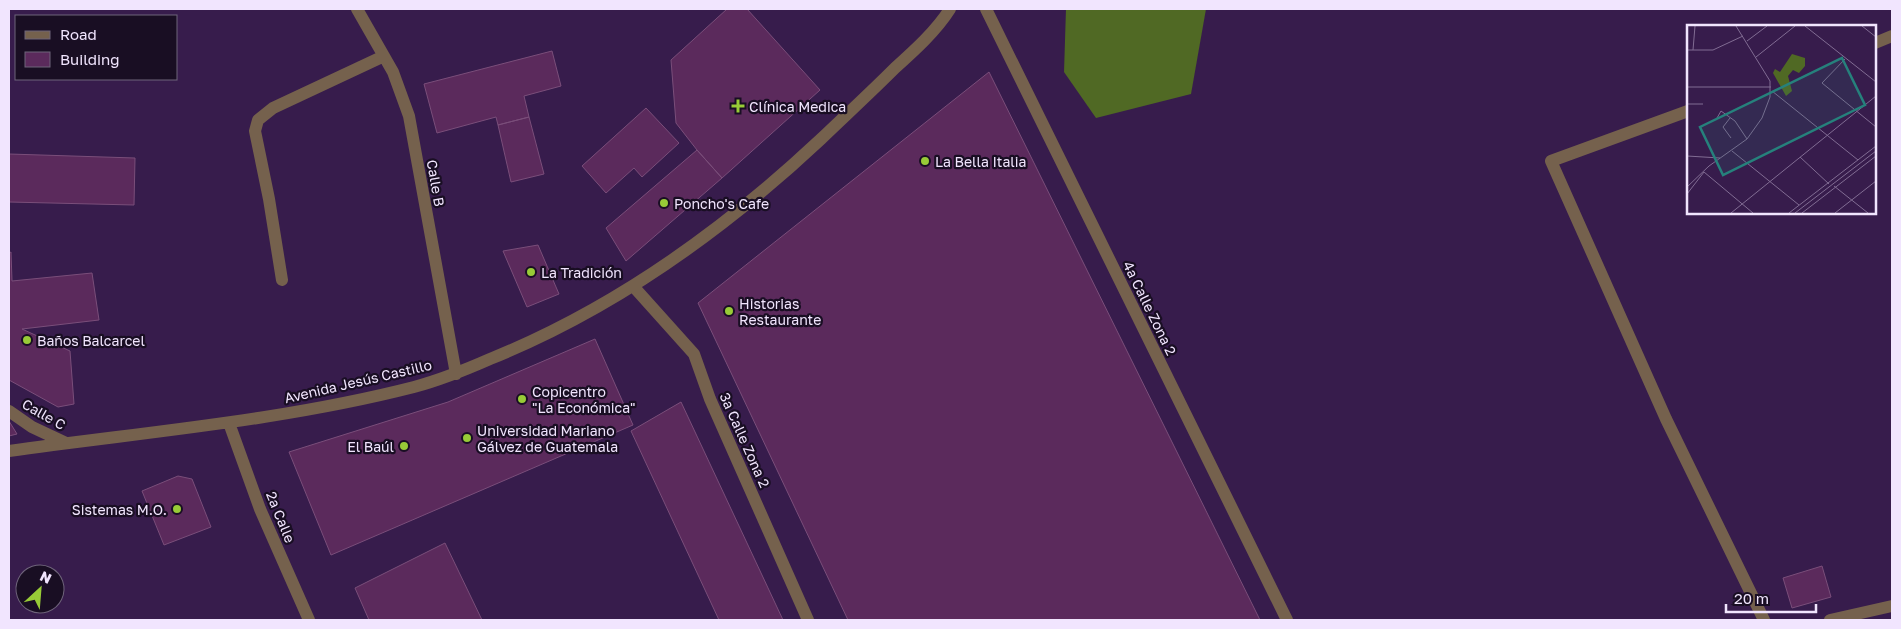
<svg xmlns="http://www.w3.org/2000/svg" width="1901" height="629" font-family="'Golos Text',sans-serif">
<rect width="100%" height="100%" fill="#371c4c"/>
<path fill="#506924" d="M1066,9H1206L1191,94L1096,118L1064,72Z"/>
<path fill="#5b2a5c" stroke="#7a4e7a" d="M727,9H747L820,90L722,178L697,150L676,123L671,60Z
M552,51L561,86L524,96L529,117L498,125L496,117L437,133L424,84Z
M989,72L1260,620H848L698,303Z
M646,108L679,143L642,177L634,168L606,193L582,166Z
M529,117L544,174L511,182L498,125Z
M697,150L722,178L626,261L606,228Z
M9,154L135,158L134,205L9,202Z
M538,245L559,294L527,307L503,251Z
M11,252L12,281L92,273L99,320L22,329L70,351L74,404L58,407L9,380V253Z
M595,339L633,425L331,555L289,452L448,402Z
M681,402L783,620H719L631,431Z
M9,421L17,434L9,436Z
M178,476L192,479L211,527L164,545L142,491Z
M445,543L482,620H369L355,588Z
M1822,566L1831,597L1792,608L1783,578Z"/>
<g fill="none" stroke-linecap="round" stroke-linejoin="round">
<path stroke="#75614d" stroke-width="12" d="M357,9L393,72L409,116L456,374
M986,9L1287,620
M1875,43L1892,36
M1688,111L1551,161L1666,419L1764,620
M282,280L269,199L255,131L258,120L273,108L384,56
M633,286L694,354L710,399L808,620
M9,411L32,427L66,443
M229,423L260,509L309,620
M9,451C144,432 281,421 414,387C440,380 465,370 490,359C614,309 724,230 821,139C846,115 871,92 895,68C915,50 936,31 950,9
M1830,620L1892,606"/>
</g>
<g fill="#98cb37" stroke="#190e23" stroke-width="2">
<path d="M735.5 98.5h5v5h5v5h-5v5h-5v-5h-5v-5h5z"/>
<circle cx="925" cy="161" r="5"/>
<circle cx="664" cy="203" r="5"/>
<circle cx="531" cy="272" r="5"/>
<circle cx="729" cy="311" r="5"/>
<circle cx="27" cy="340" r="5"/>
<circle cx="522" cy="399" r="5"/>
<circle cx="467" cy="438" r="5"/>
<circle cx="404" cy="446" r="5"/>
<circle cx="177" cy="509" r="5"/>
</g>
<g text-anchor="middle" dominant-baseline="central" stroke-width="4.5" stroke-linejoin="round" paint-order="stroke">
<g font-size="14" fill="#f1e5fe" stroke="#190e23" text-anchor="start">
<text x="749" y="106">Clínica Medica</text>
<text x="935" y="161">La Bella Italia</text>
<text x="674" y="203">Poncho's Cafe</text>
<text x="541" y="272">La Tradición</text>
<text x="739" y="303">Historias<tspan x="739" dy="16">Restaurante</tspan></text>
<text x="37" y="340">Baños Balcarcel</text>
<text x="532" y="391">Copicentro<tspan x="532" dy="16">"La Económica"</tspan></text>
<text x="477" y="430">Universidad Mariano<tspan x="477" dy="16">Gálvez de Guatemala</tspan></text>
<text x="394" y="446" text-anchor="end">El Baúl</text>
<text x="167" y="509" text-anchor="end">Sistemas M.O.</text>
</g>
<g font-size="14" fill="#f1e5fe" stroke="#190e23">
<text transform="translate(436 183) rotate(80)">Calle B</text>
<text transform="translate(1150 308) rotate(64)">4a Calle Zona 2</text>
<text transform="translate(358 381) rotate(-13)">Avenida Jesús Castillo</text>
<text transform="translate(44 414) rotate(30)">Calle C</text>
<text transform="translate(745 440) rotate(66)">3a Calle Zona 2</text>
<text transform="translate(281 517) rotate(68)">2a Calle</text>
</g>
</g>
<g transform="translate(1687 25)">
<rect width="189" height="189" fill="#371c4c"/>
<path d="M105,29L118,33V41L112,48L106,45L101,51L105,66L99,71L86,48L88,44L93,47Z" fill="#506924"/>
<path fill="none" stroke="#816c93" stroke-width="1" d="M118,1L189,57M175,1L189,12M60,16L80,1M0,25H26L56,11M6,25L8,1M69,32L108,1M158,34L135,58L189,102M0,62H84M85,66L171,135M0,79H16M30,93L34,86L48,96L60,114M43,93L36,102L44,113M45,126L112,180M0,131L33,133M113,132L142,159M17,147L66,188M147,161L181,188M0,162L22,141L60,114L75,93L83,72V56L49,1M0,169L17,147M44,188L189,71M102,188L189,121M108,188L189,126M115,188L189,131M148,188L189,156"/>
<path fill="#26817c" fill-opacity="0.15" stroke="#26817c" stroke-width="2.5" d="M155,33L178,80L36,150L13,102Z"/>
<rect width="189" height="189" fill="none" stroke="#f1e5fe" stroke-width="2.5"/>
</g>
<rect width="1901" height="629" fill="none" stroke="#f1e5fe" stroke-width="20"/>
<rect x="15" y="15" width="162" height="65" fill="#190e23" stroke="#6f647b"/>
<rect x="25" y="31" width="25" height="8" fill="#75614d" stroke="#6f647b"/>
<text x="60" y="40" font-size="15" fill="#f1e5fe">Road</text>
<rect x="25" y="52" width="25" height="15" fill="#5b2a5c" stroke="#6f647b"/>
<text x="60" y="65" font-size="15" fill="#f1e5fe">Building</text>
<g transform="translate(40 589) rotate(26)"><circle r="24" fill="#190e23" stroke="#6f647b"/>
<path d="M0-4L9 19L0 12L-9 19Z" fill="#98cb37"/>
<text y="-8" font-size="14" font-weight="bold" text-anchor="middle" fill="#f1e5fe">N</text>
</g>
<path d="M1726 604v8h90v-8" fill="none" stroke="#f1e5fe" stroke-width="2.5"/>
<text x="1734" y="604" font-size="15" fill="#f1e5fe" stroke="#190e23" stroke-width="4" paint-order="stroke">20 m</text>
</svg>
